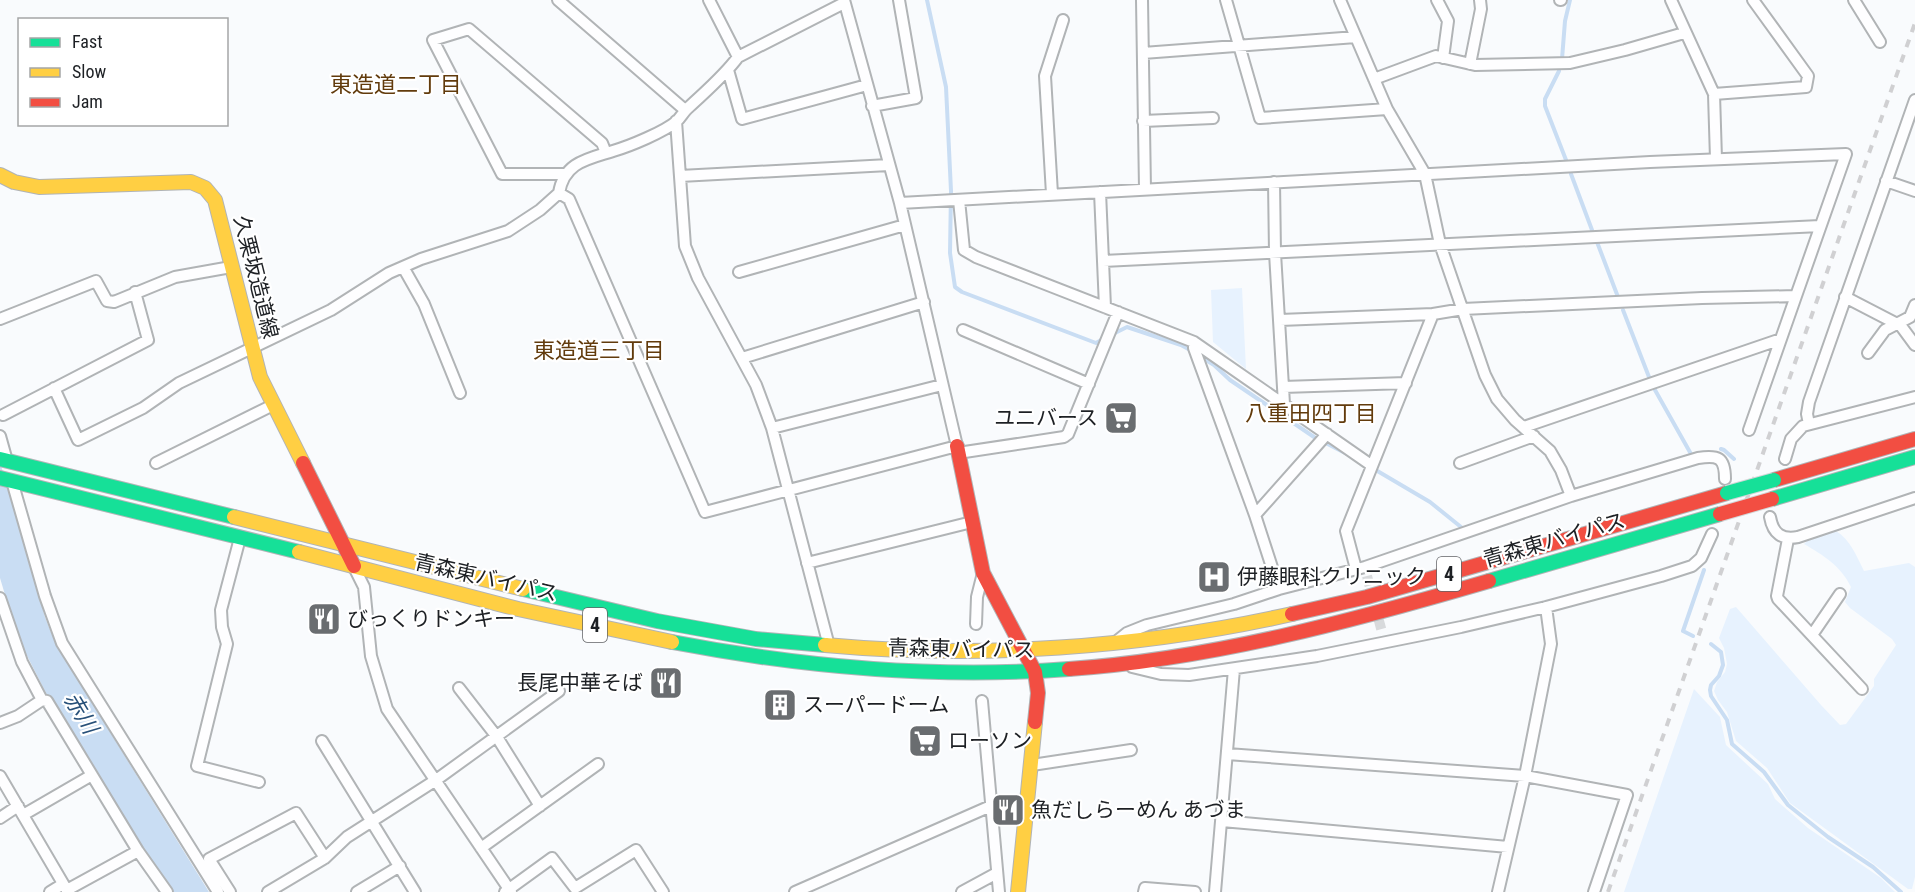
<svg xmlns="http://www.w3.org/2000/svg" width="1915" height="892" font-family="'Roboto Condensed','Noto Sans JP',sans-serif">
<rect width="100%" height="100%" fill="#f9fbfd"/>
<path fill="#e7f2fe" d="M1242,288L1246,369L1213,342L1211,290Z
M1836,531C1850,539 1857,557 1864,571L1909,563L1915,567V877L1912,889H1908L1790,803L1767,768L1736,741L1727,712L1718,700L1714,691L1717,682L1725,672L1727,664L1724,648L1719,638L1730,609L1736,607L1821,705L1840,725L1846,724L1874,686V679L1896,645L1892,639L1850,608L1845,602L1851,587C1841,566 1823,555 1804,544L1808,540Z
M1694,689L1720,717L1726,745L1768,784L1775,799L1808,828L1881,878L1895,892H1624Z"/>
<path fill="#c9ddf3" d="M0,462L45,617L56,645L209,892H173L140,845L47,695L18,638L0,578Z"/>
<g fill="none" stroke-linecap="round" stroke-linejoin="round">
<path stroke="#c9ddf3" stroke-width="4" d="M927,0L946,87L951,191L950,253L955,287L962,292L1096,343L1103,339
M1562,59L1565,21L1570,0
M1559,71L1545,99V106L1566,160
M1571,174L1592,230
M1597,242L1618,297
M1623,310L1649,377
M1113,334L1127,327L1181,345L1192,351
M1201,357L1214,365L1230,380L1314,437L1349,455
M1655,390L1691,454
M1721,449L1724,450L1734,459
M1374,469L1430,502L1461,527
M1693,636L1683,631L1704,570
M1711,644L1721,652L1723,665L1719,676L1711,685L1710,690L1711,696L1727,720L1732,744L1764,772L1788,805L1828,837L1873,867L1901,892"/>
<path stroke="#d8dadc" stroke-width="10" stroke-dasharray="10 5" stroke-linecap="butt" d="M1367,576L1382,632"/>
<defs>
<path id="street" d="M558,0L685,110
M709,0L738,57
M1142,0L1145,189
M1226,0L1260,118L1387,109
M1340,0L1387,109L1425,174L1440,244L1485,375L1497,399L1515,420L1550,451L1561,470L1571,496
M1437,0L1448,21L1443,58
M1560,0H1561
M1671,0L1714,94L1716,159
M1854,0L1880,42
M1143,53L1356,37
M1470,64L1481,9L1480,0
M728,70L742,119L867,85
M1374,79L1436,56L1475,65L1570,63L1625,50L1684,33
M1714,94L1806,87L1808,76L1753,0
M872,106L916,98L899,0
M676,121L685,246L698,278L756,385L772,428L829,646
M1143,121L1213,118
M566,174H502L433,40L469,29L602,143L606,153
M680,176L889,165
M1886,181L1915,191
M1274,182L1275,253L1284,404
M1100,192L1105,307
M559,193L569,199L705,512L957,446L900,203L844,0
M1052,194L1045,76L1063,20
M959,200L964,250L976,257L1194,342L1371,465
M900,203L1650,162L1846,154L1796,296L1702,298L1463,309L1433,314L1346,531L1356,569
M1103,261L1820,226
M403,267L424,304L460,393
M739,272L905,225
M1845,297L1901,326L1915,345
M0,319L96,281L107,301L114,302L175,277L231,267
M1280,320L1433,314
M963,330L1089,384
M1194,342V348L1255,515L1279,589
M1868,353L1885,330L1910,317L1915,305
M742,358L924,302
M1283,387L1406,383
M54,388L78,440L143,408L179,383L331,310L389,273L421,259L508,231L540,210L559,193C564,162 588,159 613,151C630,146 664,132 677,121C681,117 684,111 689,107C706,91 724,76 738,57L844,3
M3,415L148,340L135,292
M1809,424L1807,414L1809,402L1915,100
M1524,427L1781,339
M772,428L942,385
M1749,430L1796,296
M0,436L7,461
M958,453L1064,437L1068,434L1118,312
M1785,459L1791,439L1803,426L1915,397
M156,463L273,405
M1460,463L1534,436
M12,481L45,596L62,643L218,892
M1255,515L1327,434
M1770,517C1773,534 1782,540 1798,537L1915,498
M240,538L221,610L222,627L227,644L197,766L259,782
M1788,539L1777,596L1778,599L1862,689
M807,563L972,522
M354,567L364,587L371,656L387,709L511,892
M0,598L22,662L42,700L47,701L138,851L167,892
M976,624L977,597L983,573
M1812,635L1840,594
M1117,641L1127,633L1147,625L1234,604L1279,589L1365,567L1571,496L1698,458C1718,455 1725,457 1725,479
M1132,667L1161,674L1189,675L1317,656L1461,627L1546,607L1661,576L1692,566L1701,558L1712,534
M459,688L497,737L540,806
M982,701L999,892
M0,723L18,716L42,700
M322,741L415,892
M1227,754L1525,776L1627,795L1594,892
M1032,765L1131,750
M0,776L68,892
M23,815L92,775
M0,818L18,806
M1222,821L1508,847
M481,848L598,764
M67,890L138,851
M50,892L63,884
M230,892L209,859L296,813L325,858
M268,892L325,858L347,837L436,780L559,691
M357,892L400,866
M505,892L552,858L575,888L636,850L663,892
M795,892L993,805
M962,892L997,873
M1144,892L1145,888L1195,892
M1215,892L1234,669
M1498,892L1525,776L1551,644L1546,607"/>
<path id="fast" d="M0,459L234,517
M0,478L299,552
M1772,499L1915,457
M1489,581L1720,514
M523,589L657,621L756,639L825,645
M672,642C802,667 937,679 1069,669"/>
<path id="slow" d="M0,175L14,182L39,187L191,182L205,188L215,200L260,377L303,463
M234,517L523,589
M299,552L518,609L672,642
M825,645C980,659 1140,648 1292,614
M1018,892L1035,722"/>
<path id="jam" d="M957,446L983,573L1035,672L1038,693L1035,722
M303,463L354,566
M1774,480L1915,439
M1292,614L1367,597L1727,493
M1069,669C1212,659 1352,621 1489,581"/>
</defs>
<use href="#street" stroke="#b1b4b6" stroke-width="14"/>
<use href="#fast" stroke="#b1b4b6" stroke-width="16"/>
<use href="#slow" stroke="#b1b4b6" stroke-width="16"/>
<use href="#jam" stroke="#b1b4b6" stroke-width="16"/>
<use href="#street" stroke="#fefeff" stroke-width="10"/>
<use href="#fast" stroke="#16e098" stroke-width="14"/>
<use href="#slow" stroke="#ffcf43" stroke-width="14"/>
<use href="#jam" stroke="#f24e42" stroke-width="14"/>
<path stroke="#d0d0d2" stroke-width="4" stroke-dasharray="8 8" stroke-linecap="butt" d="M1608,892L1915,23"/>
<defs>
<path id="fast-bridge" d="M1727,493L1774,480"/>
<path id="jam-bridge" d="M1720,514L1772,499"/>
</defs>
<use href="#fast-bridge" stroke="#d4d5d7" stroke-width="16" stroke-linecap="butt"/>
<use href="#jam-bridge" stroke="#d4d5d7" stroke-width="16" stroke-linecap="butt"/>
<use href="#fast-bridge" stroke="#16e098" stroke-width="14"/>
<use href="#jam-bridge" stroke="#f24e42" stroke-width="14"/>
</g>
<defs>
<symbol id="supermarket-square" viewBox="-11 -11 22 22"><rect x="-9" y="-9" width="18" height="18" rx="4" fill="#6a6d70" stroke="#fff"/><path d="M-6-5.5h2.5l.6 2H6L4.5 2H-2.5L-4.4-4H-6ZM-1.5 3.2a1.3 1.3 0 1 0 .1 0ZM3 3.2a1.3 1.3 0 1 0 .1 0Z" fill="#fff"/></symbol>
<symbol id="hospital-square" viewBox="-11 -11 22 22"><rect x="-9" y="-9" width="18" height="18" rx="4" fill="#6a6d70" stroke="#fff"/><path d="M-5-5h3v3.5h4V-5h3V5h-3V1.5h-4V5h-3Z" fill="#fff"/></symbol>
<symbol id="restaurant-square" viewBox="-11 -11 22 22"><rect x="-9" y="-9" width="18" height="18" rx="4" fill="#6a6d70" stroke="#fff"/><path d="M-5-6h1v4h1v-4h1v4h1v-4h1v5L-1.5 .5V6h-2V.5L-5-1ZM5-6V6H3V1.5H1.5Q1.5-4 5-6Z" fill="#fff"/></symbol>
<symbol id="building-square" viewBox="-11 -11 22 22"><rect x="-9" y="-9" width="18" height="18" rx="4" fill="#6a6d70" stroke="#fff"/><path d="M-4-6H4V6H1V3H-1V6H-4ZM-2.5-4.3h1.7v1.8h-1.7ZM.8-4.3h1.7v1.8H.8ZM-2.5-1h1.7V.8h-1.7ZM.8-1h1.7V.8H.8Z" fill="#fff"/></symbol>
</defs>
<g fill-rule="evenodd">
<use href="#supermarket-square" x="1102" y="399" width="38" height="38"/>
<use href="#hospital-square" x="1195" y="558" width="38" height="38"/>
<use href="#restaurant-square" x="305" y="600" width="38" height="38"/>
<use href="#restaurant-square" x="647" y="664" width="38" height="38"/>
<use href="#building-square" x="761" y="686" width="38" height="38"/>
<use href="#supermarket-square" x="906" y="722" width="38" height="38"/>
<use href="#restaurant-square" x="989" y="791" width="38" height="38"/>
</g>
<g text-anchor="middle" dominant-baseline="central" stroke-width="4.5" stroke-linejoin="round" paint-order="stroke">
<g fill="#fff" stroke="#616366" stroke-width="1.5">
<rect x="1437" y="557" width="24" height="34" rx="4.5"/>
<rect x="583" y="608" width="24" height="34" rx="4.5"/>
</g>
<g font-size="20" font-weight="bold" fill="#1d2024">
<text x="1449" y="574">4</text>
<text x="595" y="625">4</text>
</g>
<g font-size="21" fill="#1d2024" stroke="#fff">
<text transform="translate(256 277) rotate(76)">久栗坂造道線</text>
<text transform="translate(1554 540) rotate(-16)">青森東バイパス</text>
<text transform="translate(486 578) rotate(13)">青森東バイパス</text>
<text transform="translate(961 649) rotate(1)">青森東バイパス</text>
</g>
<g font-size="21" fill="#1d2024" stroke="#fff" text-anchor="start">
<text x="1098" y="418" text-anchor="end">ユニバース</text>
<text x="1237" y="577">伊藤眼科クリニック</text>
<text x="347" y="619">びっくりドンキー</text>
<text x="643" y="683" text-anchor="end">長尾中華そば</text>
<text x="803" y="705">スーパードーム</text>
<text x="948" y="741">ローソン</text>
<text x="1031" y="810">魚だしらーめん あづま</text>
</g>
<g font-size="22" fill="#623b0c" stroke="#fff">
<text x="396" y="84">東造道二丁目</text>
<text x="599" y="350">東造道三丁目</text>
<text x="1311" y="413">八重田四丁目</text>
</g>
<g font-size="22" font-style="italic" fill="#275079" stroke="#fff">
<text transform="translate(81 713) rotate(59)">赤川</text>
</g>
</g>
<rect x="18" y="18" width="210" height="108" fill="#ffffff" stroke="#a5a6a7" stroke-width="1.5"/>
<rect x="30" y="38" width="30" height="9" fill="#16e098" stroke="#a5a6a7" stroke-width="1.5"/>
<text x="72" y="48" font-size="18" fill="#1d2024">Fast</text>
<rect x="30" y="68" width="30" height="9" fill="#ffcf43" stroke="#a5a6a7" stroke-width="1.5"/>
<text x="72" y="78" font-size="18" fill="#1d2024">Slow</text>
<rect x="30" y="98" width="30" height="9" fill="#f24e42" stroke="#a5a6a7" stroke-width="1.5"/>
<text x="72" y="108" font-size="18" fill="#1d2024">Jam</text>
</svg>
